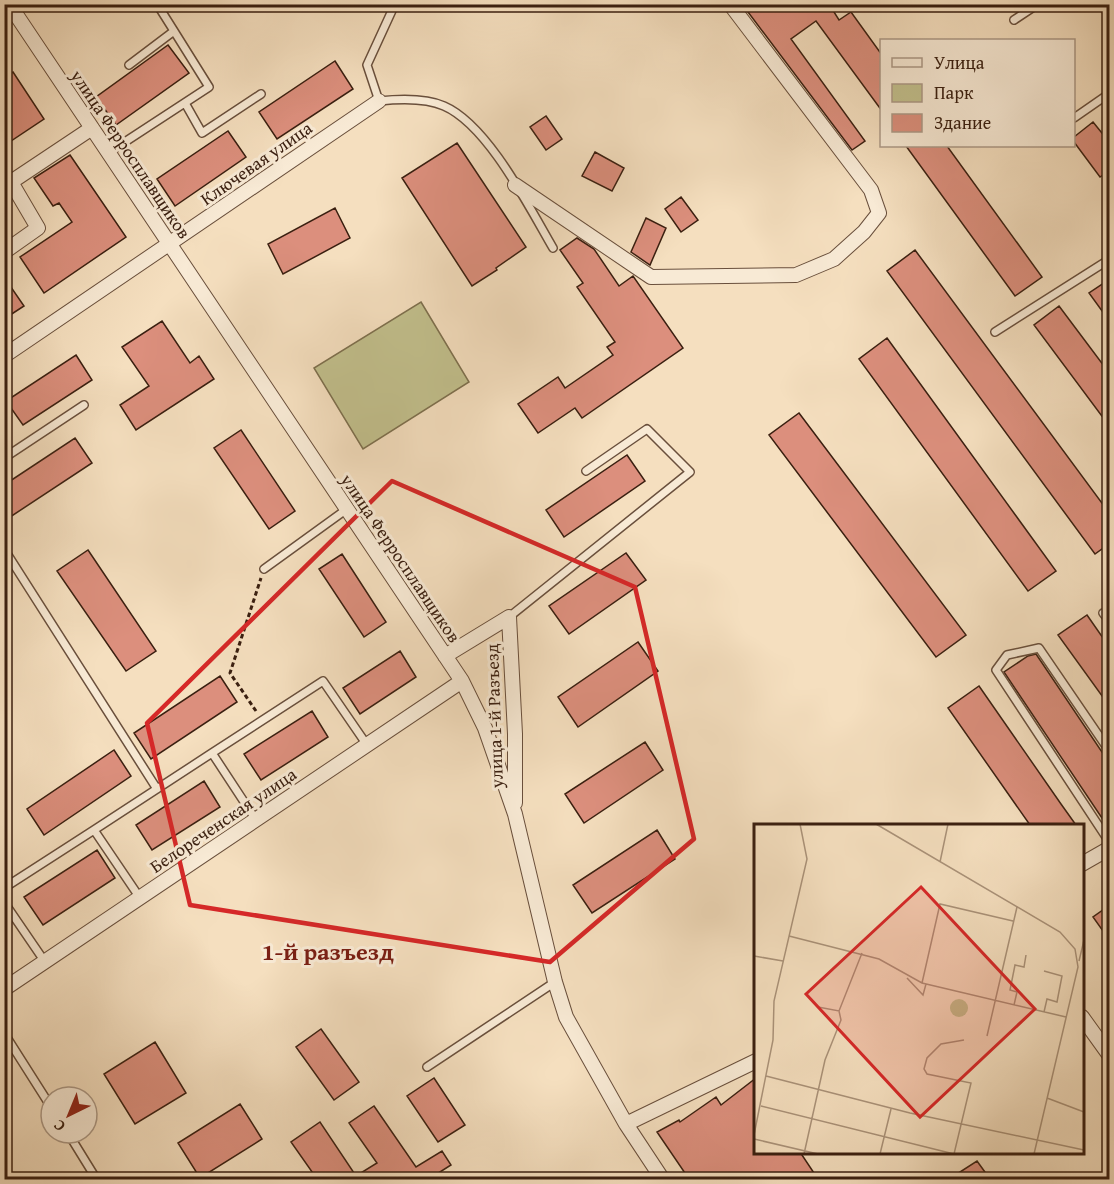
<svg xmlns="http://www.w3.org/2000/svg" width="1114" height="1184" font-family="'Gentium Book Plus',serif">
<rect width="100%" height="100%" fill="#f5dfbf"/>
<filter id="stains"><feTurbulence type="fractalNoise" baseFrequency=".00333" numOctaves="4"/><feColorMatrix values="0 0 0 0 .2 0 0 0 0 .09 0 0 0 0 .02 0 0 0 .5 -.17"/></filter>
<radialGradient id="worn" r=".72"><stop offset=".6" stop-color="#630" stop-opacity="0"/><stop offset="1" stop-color="#630" stop-opacity=".3"/></radialGradient>
<path fill="#c2c08d" stroke="#7e704e" stroke-width="1.5" d="M421,302L469,382L363,449L314,368Z"/>
<path fill="#dc8f7d" stroke="#3a1f10" stroke-width="1.5" d="M742,4H829L839,20L851,12L882,55V111L816,21L791,39L865,141L852,150Z
M168,45L189,73L116,125L96,97Z
M335,61L353,89L277,139L259,112Z
M13,72L44,119L11,141L4,132V77Z
M546,116L562,139L546,150L530,127Z
M1093,122L1110,143V170L1100,177L1074,142V137Z
M228,131L246,157L175,206L157,179Z
M457,143L526,247L496,268L497,270L472,286L402,178Z
M906,146H947L1042,277L1015,296Z
M595,152L624,168L612,191L582,176Z
M70,155L126,237L44,293L20,257L72,222L59,203L53,206L34,178Z
M681,197L698,220L681,232L665,209Z
M335,208L350,238L283,274L268,244Z
M646,218L666,228L650,265L631,252Z
M577,238L594,249L619,286L633,276L683,348L582,418L575,408L538,433L518,404L558,377L565,388L613,355L607,347L615,342L577,287L583,283L560,250Z
M915,250L1110,514V543L1095,554L887,271Z
M4,277L24,306L4,319Z
M1110,279V322L1089,293Z
M1059,306L1110,374V427L1034,325Z
M162,321L190,363L199,356L214,379L136,430L120,405L149,386L122,347Z
M887,338L1056,571L1028,591L859,359Z
M76,355L92,380L23,425L6,401Z
M799,413L966,635L936,657L769,435Z
M241,430L295,511L269,529L214,448Z
M75,438L92,463L4,521V485Z
M627,455L645,481L564,537L546,510Z
M88,550L156,651L126,671L57,571Z
M626,553L646,580L569,634L549,606Z
M342,554L386,622L364,637L319,569Z
M1087,615L1110,648V707L1058,635Z
M638,642L658,671L578,727L558,697Z
M400,651L416,677L360,714L343,688Z
M1036,654L1110,764V830L1004,672L1028,656Z
M220,676L237,702L151,759L134,733Z
M979,686L1061,804L1076,825H1030L948,708Z
M312,711L328,737L261,780L244,754Z
M645,742L663,770L584,823L565,794Z
M114,750L131,776L44,835L27,809Z
M204,781L220,807L152,850L136,825Z
M657,830L675,859L592,913L573,885Z
M97,850L115,878L43,925L24,897Z
M1110,905V941L1093,917Z
M321,1029L359,1082L334,1100L296,1047Z
M155,1042L186,1093L135,1124L104,1074Z
M434,1078L465,1125L438,1142L407,1096Z
M756,1078V1152H800L818,1179H689L657,1132L679,1120L680,1122L716,1097L721,1105Z
M240,1104L262,1139L200,1178L178,1143Z
M374,1106L416,1167L442,1151L451,1165L429,1179H317L291,1142L320,1122L356,1176L377,1163L349,1123Z
M977,1161L990,1179H949Z"/>
<g fill="none" stroke-linecap="round" stroke-linejoin="round">
<defs>
<path id="service" d="M157,4L174,31
M395,4L367,65L379,101C398,99 426,98 444,106C488,125 529,207 553,248
M1014,20L1038,4
M185,103L202,133L261,94
M1074,118L1110,93
M108,153L209,87L174,31L129,65
M995,332L1110,259
M4,458L84,405
M4,549L157,789
M264,569L347,509
M1103,613L1110,622
M509,617L690,472L647,429L586,471
M1110,752L1039,648L1007,655L996,670L1110,843
M212,753L323,681L367,745
M4,888L94,830
M140,898L94,830L212,753L256,820
M4,902L45,962
M4,1033L51,1107
M427,1067L555,982
M68,1133L97,1180"/>
<path id="minor" d="M9,4L462,681L485,728L515,814L555,982L566,1017L626,1124L663,1180
M1105,4L1110,11
M515,185L651,277L796,275L834,259L864,232L879,213L871,190L730,4
M4,252L38,228L11,182L92,128
M4,356L379,101
M445,656L509,617L515,734V803
M1082,864L1110,848
M4,989L462,681
M1082,1017L1110,1056
M626,1124L756,1061"/>
</defs>
<use href="#service" stroke="#694f3c" stroke-width="10"/>
<use href="#minor" stroke="#694f3c" stroke-width="16"/>
<path stroke="#3a1f10" stroke-width="3" stroke-dasharray="4.5 3" stroke-linecap="butt" d="M256,711L230,673L261,578"/>
<use href="#service" stroke="#f8ead5" stroke-width="7"/>
<use href="#minor" stroke="#f8ead5" stroke-width="14"/>
</g>
<path fill="none" stroke="#d62828" stroke-width="4.5" stroke-linejoin="round" d="M392,481L635,587L694,839L550,962L190,905L147,723Z"/>
<g text-anchor="middle" dominant-baseline="central" stroke-width="6" stroke-linejoin="round" paint-order="stroke">
<g font-size="18" fill="#3a1f10" stroke="#f8ead5">
<text transform="translate(131 154) rotate(56)">улица Ферросплавщиков</text>
<text transform="translate(256 163) rotate(-35)">Ключевая улица</text>
<text transform="translate(401 558) rotate(56)">улица Ферросплавщиков</text>
<text transform="translate(494 716) rotate(-92)">улица 1-й Разъезд</text>
<text transform="translate(223 820) rotate(-34)">Белореченская улица</text>
</g>
<g font-size="24" font-weight="bold" fill="#7a1f14" stroke="#f8ead5">
<text x="328" y="951">1-й разъезд</text>
</g>
</g>
<g transform="translate(754 824)">
<rect width="330" height="330" fill="#f5dfbf"/>
<path d="M196 184a9 9 0 1 1 18 0a9 9 0 1 1-18 0Z" fill="#c2c08d"/>
<path fill="none" stroke="#aa9279" stroke-width="1.5" d="M122,0L306,108L321,125L324,143L280,330M186,38L194,0M35,112L125,135L168,159L312,193M0,132L29,137M325,137L330,116M290,147L308,152L303,178L293,175L290,188M153,154L169,171L172,160M168,159L186,80L259,97M260,181L263,168L256,166L261,141L270,143L272,131M64,183L85,187L108,129M233,212L263,83M12,252L156,289L330,326M293,274L330,288M7,282L200,330M0,311L19,216L20,177L53,35L46,0M0,315L64,330M50,330L71,236L87,196L85,187M126,330L137,285M200,330L217,259L173,250L170,245L173,234L187,220L210,216"/>
<path fill="#d62828" fill-opacity="0.15" stroke="#d62828" stroke-width="3" d="M167,63L281,185L166,293L52,170Z"/>
<rect width="330" height="330" fill="none" stroke="#3a1f10" stroke-width="3"/>
</g>
<rect width="1114" height="1184" fill="none" stroke="#f5dfbf" stroke-width="24"/>
<rect x="6" y="6" width="1102" height="1172" fill="none" stroke="#3a1f10" stroke-width="3"/>
<rect x="12" y="12" width="1090" height="1160" fill="none" stroke="#3a1f10" stroke-width="1.5"/>
<rect x="880" y="39" width="195" height="108" fill="#f8ead5" stroke="#ac9986" stroke-width="1.5"/>
<rect x="892" y="58" width="30" height="9" fill="#f8ead5" stroke="#ac9986" stroke-width="1.5"/>
<text x="934" y="69" font-size="18" fill="#3a1f10">Улица</text>
<rect x="892" y="84" width="30" height="18" fill="#c2c08d" stroke="#ac9986" stroke-width="1.5"/>
<text x="934" y="99" font-size="18" fill="#3a1f10">Парк</text>
<rect x="892" y="114" width="30" height="18" fill="#dc8f7d" stroke="#ac9986" stroke-width="1.5"/>
<text x="934" y="129" font-size="18" fill="#3a1f10">Здание</text>
<g transform="translate(69 1115) rotate(223)"><circle r="28" fill="#f8ead5" stroke="#ac9986" stroke-width="1.5"/>
<path d="M0-4.5L10 22L0 15L-10 22Z" fill="#8f2418"/>
<text y="-9" font-size="16" font-weight="bold" text-anchor="middle" fill="#3a1f10">С</text>
</g>
<rect width="100%" height="100%" filter="url(#stains)"/>
<rect width="100%" height="100%" fill="url(#worn)"/>
</svg>
